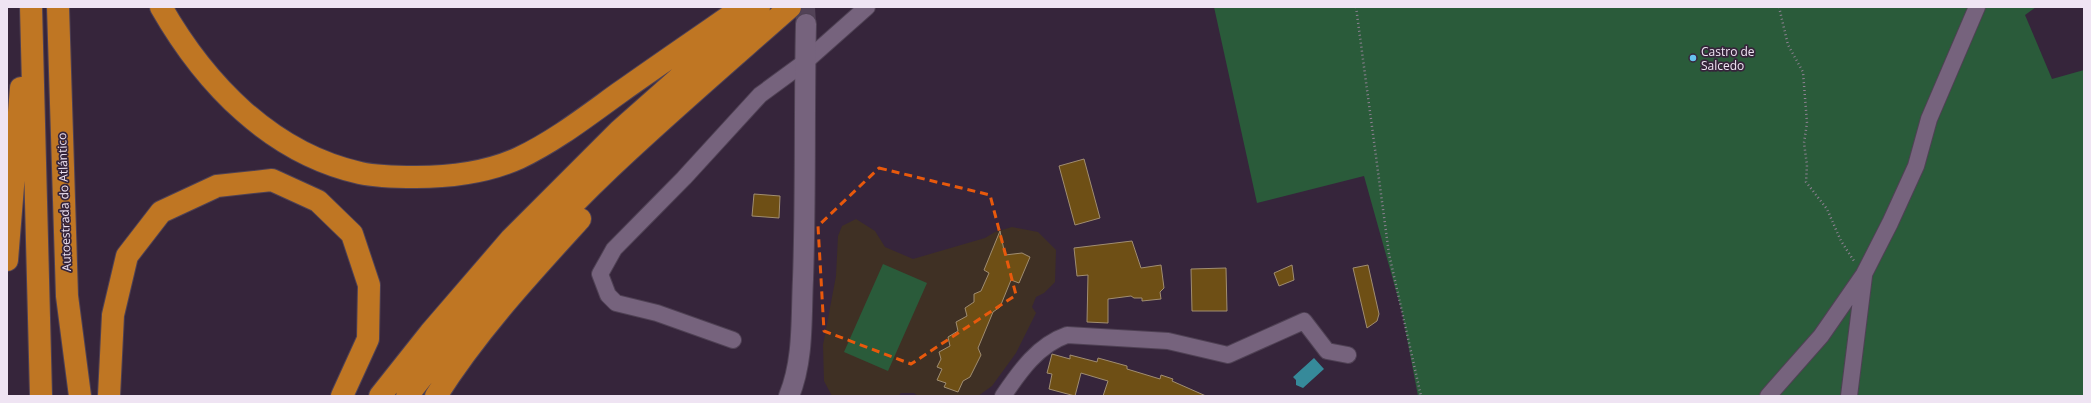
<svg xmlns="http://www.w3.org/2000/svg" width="2091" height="403" font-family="'Open Sans',sans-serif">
<rect width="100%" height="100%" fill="#36253b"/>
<path fill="#3f3024" d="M856,219L875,231L885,247L913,259L985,238L995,232L1012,227L1038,232L1056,250L1055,282L1044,293L1036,297L1032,307L1036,313L1016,353L992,386L978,396H918L914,393H901L898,396H832L824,381L823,345L836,276L838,236L842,226Z"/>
<path fill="#2a5b3a" d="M1214,7H2036L2025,15L2052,79L2084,70V396H1418L1402,312L1364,176L1257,203Z
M883,264L927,283L888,371L844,352Z"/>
<path fill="#368a9a" d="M1314,358L1324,369L1303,388L1296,385V380L1293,377Z"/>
<path fill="#6e4f15" stroke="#a08d71" d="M1084,159L1100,218L1075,225L1059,166Z
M754,194L780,196L779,218L752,216Z
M1000,231L1005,255L1022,253L1030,257L1019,283L1011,280L1000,307L993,312L978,348L981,355L970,377L963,381L958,392L944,387L946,383L937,380L942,369L937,367L941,359L939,352L950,346L948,337L958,331L956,322L967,316L965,308L974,302V294L981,291L989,273L984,270Z
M1132,241L1141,268L1161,265L1164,288L1160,292L1161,299L1142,301V298H1134L1131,296L1108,299V323L1087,322L1088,275L1077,276L1074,248Z
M1292,265L1294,280L1279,286L1274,273Z
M1368,265L1379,314L1377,321L1367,328L1353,268Z
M1226,268L1227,311H1192L1191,269Z
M1052,354L1070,359V355L1097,362L1098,358L1127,366V369L1160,379L1161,375L1173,379L1172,381L1206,396H1103L1108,381L1081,373L1075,396L1049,389L1052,374L1047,373Z"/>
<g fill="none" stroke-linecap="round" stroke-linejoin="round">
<path stroke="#524257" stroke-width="20" stroke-dasharray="20 10" stroke-linecap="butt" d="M805,7L806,24"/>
<defs>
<path id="minor" d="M733,340L657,313L616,303L608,295L600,274L614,249L684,178L760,95L805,62L867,7
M1003,396C1020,371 1038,345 1067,335L1168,341L1228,355L1304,321L1327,351L1348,355
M1768,396L1821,336L1864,274L1890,223L1916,166L1929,119L1977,7
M1849,396L1864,276"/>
<path id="tertiary" d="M789,396C804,359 801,318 803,279C806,194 804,109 806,24"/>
<path id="motorway" d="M31,7L41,396
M58,7L67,296L80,396
M161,7C205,84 271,153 360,173C378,177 398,177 416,177C451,177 486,173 519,158C555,141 587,116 619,93C660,64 701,36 743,7
M7,260L21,88
M109,396L113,315L127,256L161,212L217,186L272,180L318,201L352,234L369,285L368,339L342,396
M380,396L430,333L511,239L619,131L759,7
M407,396C470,316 536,238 610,168C668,113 730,60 790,7
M436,396C477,331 529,275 580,219"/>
</defs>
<use href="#minor" stroke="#4f4154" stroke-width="18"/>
<use href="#tertiary" stroke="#4f4154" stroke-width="22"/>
<use href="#motorway" stroke="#4f4154" stroke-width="24"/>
<path stroke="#8e8093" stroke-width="2.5" stroke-dasharray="1 3" stroke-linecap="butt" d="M1356,7L1389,254L1421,396
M1779,7L1788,45L1803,72L1807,123L1804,143L1807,165L1806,182L1827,209L1841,241L1854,261"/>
<use href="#minor" stroke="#76637d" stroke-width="16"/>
<use href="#tertiary" stroke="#76637d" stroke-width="20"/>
<use href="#motorway" stroke="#bf7623" stroke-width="22"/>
</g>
<path fill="none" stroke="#e8590c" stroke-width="3" stroke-dasharray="8 5" stroke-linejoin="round" d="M879,168L990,195L1016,295L911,364L824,331L818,226Z"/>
<circle fill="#66c4ef" stroke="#36253b" stroke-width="1.5" cx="1693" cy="58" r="4"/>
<g text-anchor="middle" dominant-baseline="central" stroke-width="3.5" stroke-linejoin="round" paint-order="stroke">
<g font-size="12" fill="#efe4f3" stroke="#36253b" text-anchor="start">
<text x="1701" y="51">Castro de<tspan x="1701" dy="14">Salcedo</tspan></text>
</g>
<g font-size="12" fill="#efe4f3" stroke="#36253b">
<text transform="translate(64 202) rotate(-92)">Autoestrada do Atlántico</text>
</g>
</g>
<rect width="2091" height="403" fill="none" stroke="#efe4f3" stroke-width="16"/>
</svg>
